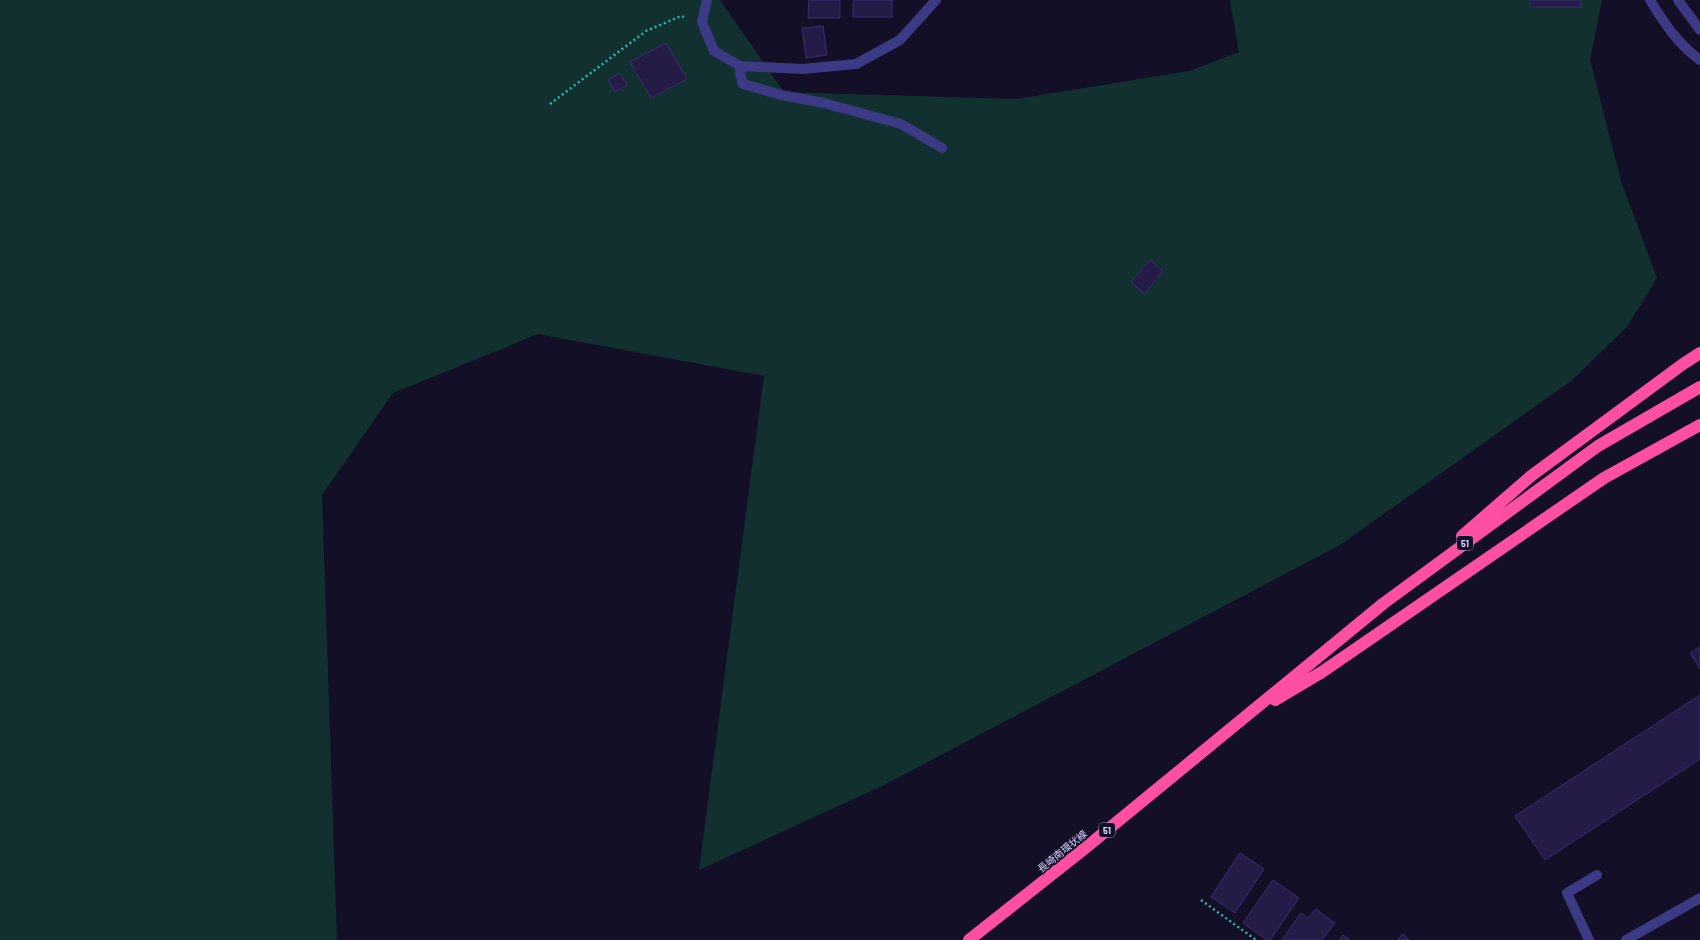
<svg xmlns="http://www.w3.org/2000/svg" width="1700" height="940" font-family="Barlow,'Noto Sans JP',sans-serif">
<rect width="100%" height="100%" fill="#130f26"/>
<path fill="#12302f" d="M0,0H720L784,92L1016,99L1189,71L1239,52L1230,0H1602L1590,60L1621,181L1657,278L1627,327L1571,381L1340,545L884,785L699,870L764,376L538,334L393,393L322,495L337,940H0Z"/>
<path fill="#241b47" stroke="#3b2d73" d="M809,0H840V18H808Z
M853,0H892V17H853Z
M1530,0H1581V7H1530Z
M823,26L827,55L806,58L802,28Z
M666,43L687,79L651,98L630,62Z
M620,73L627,85L615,92L608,80Z
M1150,260L1163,271L1145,294L1131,282Z
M1700,647V669L1690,653Z
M1700,695V759L1545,860L1515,816Z
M1240,853L1264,869L1235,913L1211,897Z
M1273,880L1299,898L1270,940H1267L1243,923Z
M1316,909L1335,923L1322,940H1282L1301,913L1308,918Z
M1403,934L1409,940H1397Z
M1343,935L1350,940H1339Z"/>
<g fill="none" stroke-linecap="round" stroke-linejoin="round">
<path stroke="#2fb8b0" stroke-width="2.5" stroke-dasharray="2 3" stroke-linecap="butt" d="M550,104L646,31L681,16L684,17
M1201,900L1256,940"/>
<path stroke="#3d3a85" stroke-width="10" d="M707,0L702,22L714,51L740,66L802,69L856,64L900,40L936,0
M1650,0C1664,23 1678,44 1700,60
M1678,0L1700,30
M740,66V74L743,84L781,95L824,103L901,124L942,148
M1589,940L1567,893L1597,875
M1626,940L1700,898"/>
<path stroke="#ff4fa3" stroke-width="12" d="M1462,536L1531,476L1683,364L1700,353
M1275,700L1322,672L1604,478L1700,425
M969,940L1084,849L1384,603L1598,446L1700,387"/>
</g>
<g text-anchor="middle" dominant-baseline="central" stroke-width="3.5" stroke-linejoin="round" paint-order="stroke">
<g fill="#130f26" stroke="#9e99be" stroke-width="1">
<rect x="1457" y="536" width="16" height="14" rx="3"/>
<rect x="1099" y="823" width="16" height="14" rx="3"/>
</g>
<g font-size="9" font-weight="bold" fill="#d9d4ff">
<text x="1465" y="543">51</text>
<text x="1107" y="830">51</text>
</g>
<g font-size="10" fill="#d9d4ff" stroke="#130f26">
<text transform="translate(1062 851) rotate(-39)">長崎南環状線</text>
</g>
</g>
</svg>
